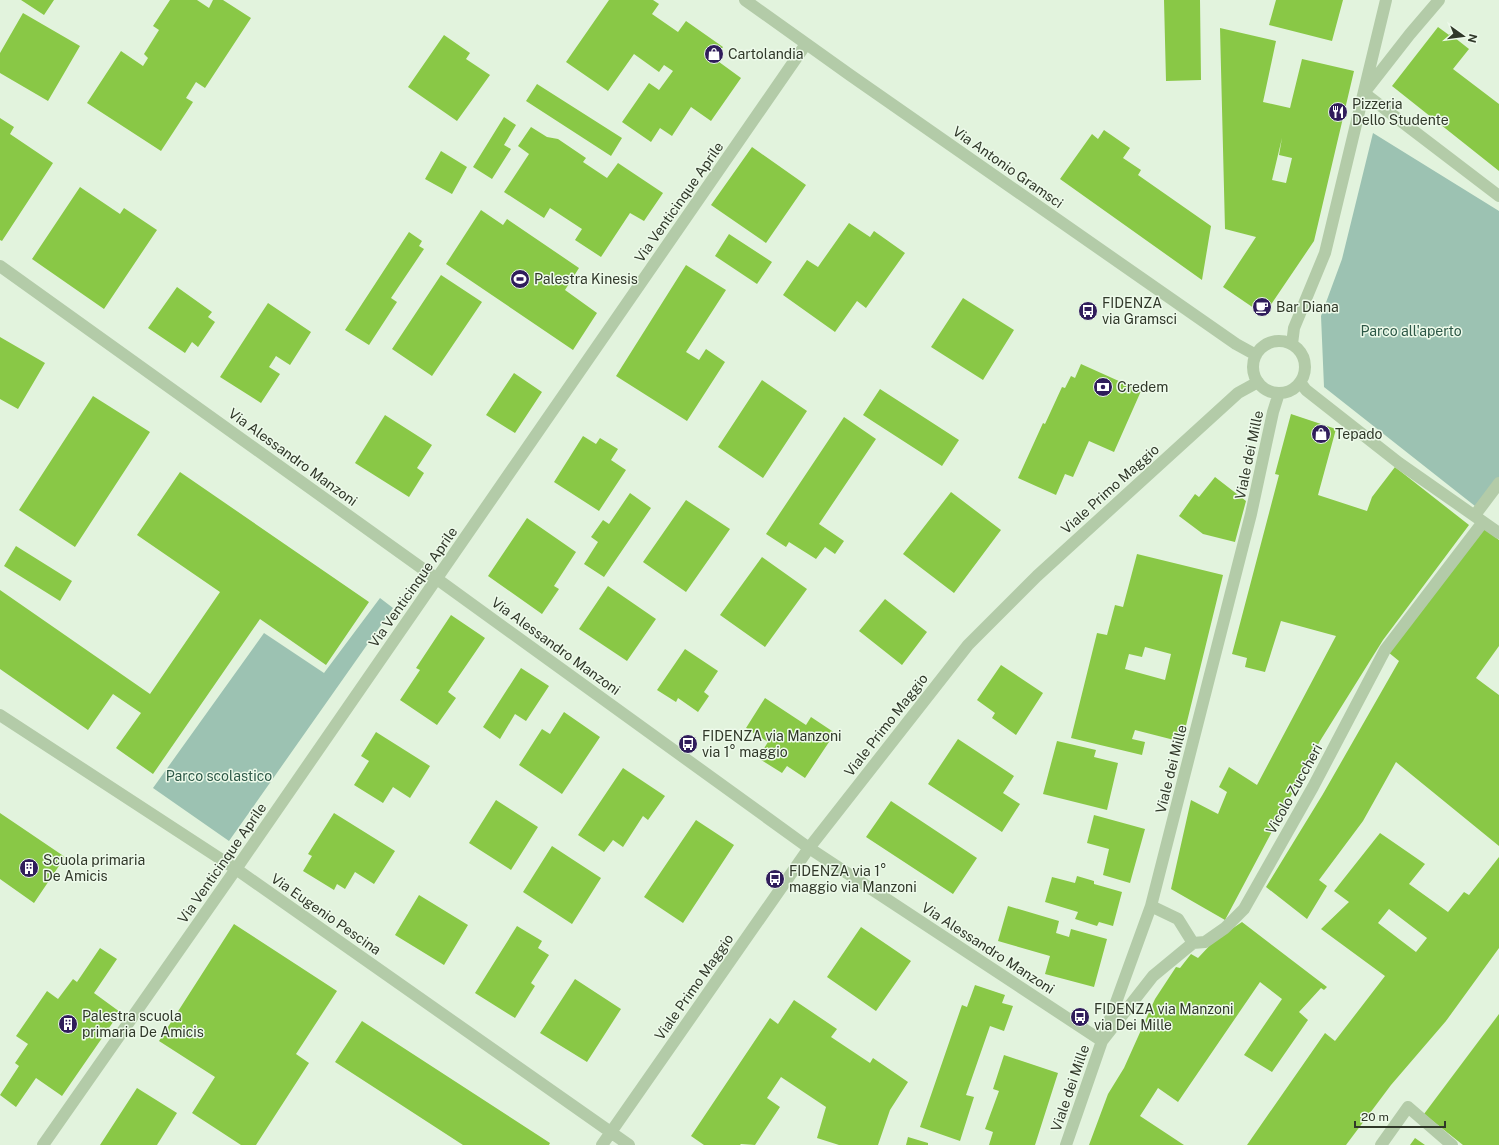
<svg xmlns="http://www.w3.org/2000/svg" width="1499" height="1145" font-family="'Public Sans',sans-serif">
<rect width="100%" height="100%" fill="#e2f3dd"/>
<path fill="#9cc2b2" d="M1373,133L1499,211V483L1480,510L1324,387L1321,316L1342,259Z
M380,598L393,608L229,841L153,788L264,633L324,673Z"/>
<path fill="#89c846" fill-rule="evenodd" d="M21,0H54L44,15Z
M170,0H197L209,8L213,0H223L251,18L205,88L196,82L186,98L193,102L161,151L87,103L121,51L143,66L148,58L144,54L159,30L153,26Z
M609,0H653L659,4L652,14L678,32L686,21L723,47L715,59L741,78L711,121L691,107L672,136L660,128L651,142L622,122L649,83L659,90L673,71L664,65L659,72L634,54L608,91L566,62Z
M1164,0H1200L1201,80L1166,81Z
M1276,0H1343L1332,41L1269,25Z
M23,13L80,46L48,101L0,73V53Z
M1438,27L1449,35L1450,34L1469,49L1453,69L1499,104V171L1392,86Z
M1220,28L1276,41L1263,102L1290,108L1302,59L1354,71L1314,241L1264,315L1223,287L1256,237L1225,229ZM1282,138L1279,155L1292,158L1286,183L1272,180Z
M444,35L470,53L466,59L490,75L457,121L408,87Z
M537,84L622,138L611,156L526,101Z
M504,117L516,125L504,145L511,149L492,179L473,167Z
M0,118L14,127L10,134L53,163L2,241L0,240Z
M531,127L547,137L558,139L586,158L583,162L607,178L618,163L663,193L644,221L630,213L601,257L575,240L582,229L550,208L544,218L504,192L529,154L518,146Z
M1104,130L1130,148L1123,158L1141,170L1138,175L1211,226L1202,280L1060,179L1092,134L1098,139Z
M752,147L806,185L766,243L711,205Z
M441,151L467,167L452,194L425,179Z
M80,187L120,214L124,208L157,230L104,309L32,259Z
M481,210L503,225L507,219L579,268L565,290L597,313L573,350L446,264Z
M849,223L870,237L874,231L905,253L866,308L857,301L835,332L783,295L807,260L818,267Z
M409,232L422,241L419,246L424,249L391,298L397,302L369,345L345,330Z
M729,234L772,262L757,284L715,256Z
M686,265L726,290L686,352L699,360L706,349L725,362L687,421L616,376Z
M441,275L482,302L432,376L392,349Z
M177,287L212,312L208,317L215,322L198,347L192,342L185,353L148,328Z
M963,298L1014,330L983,380L931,347Z
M268,303L311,332L290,365L276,356L269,367L280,374L261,403L220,377Z
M0,337L45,363L18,409L0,399Z
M1081,364L1141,391L1114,452L1089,441L1073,477L1065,474L1056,495L1018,478L1043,423L1045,424L1062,387L1065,388L1071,376L1075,378Z
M514,373L542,392L515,433L486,415Z
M762,380L807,411L763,478L718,447Z
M880,389L959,440L942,466L863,415Z
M93,396L150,432L75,547L19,510Z
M1291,414L1336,429L1318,495L1367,511L1372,497L1395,467L1469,525L1383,640L1320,741L1225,920L1171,889L1191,800L1218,814L1227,792L1219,787L1229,767L1257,785L1336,636L1281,621L1265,672L1245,667L1247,658L1232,654L1279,475L1275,474Z
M385,415L432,445L417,468L424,473L409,497L355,463Z
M844,417L876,439L819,524L844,541L835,554L825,547L816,559L789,542L786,547L766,534Z
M583,436L596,444L600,438L618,449L611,460L626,470L599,511L554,482Z
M180,472L369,602L326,665L260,619L153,774L116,748L141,713L113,694L88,730L0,669V590L150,694L220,592L137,535Z
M1215,477L1246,501L1235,542L1203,534L1179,516L1195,494L1199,497Z
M951,492L1001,530L954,593L903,554Z
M630,493L651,508L604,577L584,564L598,542L591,537L603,520L609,524Z
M686,500L730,529L686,592L643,562Z
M527,518L576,552L554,586L559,589L542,614L488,576Z
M1484,528L1499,540V646L1476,678L1499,695V846L1396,762L1363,821L1319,880L1327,886L1307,919L1266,887L1323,794L1399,661L1388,652Z
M16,546L72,581L60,601L4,566Z
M1137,554L1223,575L1182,742L1135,730L1132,739L1145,742L1142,755L1071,738L1097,633L1107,635L1115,605L1123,607ZM1145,647L1171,654L1165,680L1125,669L1129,654L1142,657Z
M762,557L807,589L765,647L720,615Z
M608,586L656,619L627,661L579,629Z
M885,599L927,632L902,665L859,631Z
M451,615L485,638L448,692L456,698L437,725L400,700L420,670L416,668Z
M685,649L718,671L704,692L709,696L698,712L678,698L676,702L657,690Z
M1001,665L1043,693L1016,735L992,718L995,713L977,700Z
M521,668L549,686L526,721L515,714L500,739L483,727Z
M765,698L806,725L811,717L835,733L805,778L787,766L782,773L758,758L768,742L746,728Z
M564,712L600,737L562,794L519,765L542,729L550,734Z
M376,732L430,766L410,798L393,787L383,803L354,785L369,761L361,756Z
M958,739L1014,776L1003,793L1020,804L1002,832L928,784Z
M1057,741L1096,750L1094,757L1118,763L1107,810L1043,794Z
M623,768L665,796L648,820L643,816L623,847L613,840L604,852L578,835Z
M496,800L538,827L511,870L469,843Z
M891,801L977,858L953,894L866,837Z
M0,813L65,857L34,903L0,879Z
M334,813L395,851L374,884L355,872L345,889L337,884L334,890L303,871L312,856L308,854Z
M1094,815L1145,829L1130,883L1103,875L1109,849L1087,843Z
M696,820L734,845L683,923L644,897Z
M1380,833L1425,864L1409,884L1448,912L1464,892L1469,895L1499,857V948L1446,1021L1391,1085L1346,1145H1247L1325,1033L1335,1041L1385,976L1321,929L1349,902L1334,891ZM1389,909L1427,938L1416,952L1378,923Z
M552,846L601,878L572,924L523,892Z
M1077,876L1094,881V884L1122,892L1113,926L1099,922L1097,926L1075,919L1078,912L1045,902L1052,877L1075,883Z
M419,895L468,925L444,965L395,935Z
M1008,906L1059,921L1056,933L1069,937L1071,929L1107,939L1094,987L1045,974L1050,956L998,941Z
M1242,922L1327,987L1324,990L1321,988L1299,1012L1308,1020L1272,1072L1244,1055L1282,999L1260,982L1178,1102L1158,1088L1140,1116L1184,1145H1089L1108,1094L1124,1068L1155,999L1176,967L1180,968L1191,954L1198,958L1214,941Z
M234,924L337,991L296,1054L309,1063L256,1145H241L192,1113L215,1077L159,1041Z
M517,926L542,941L538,948L549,955L531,983L535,986L515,1018L475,993Z
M861,927L911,961L876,1011L827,977Z
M100,948L117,959L94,993L120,1012L62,1096L36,1078L16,1107L0,1095L19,1066L15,1063L28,1044L16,1036L47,991L58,999L73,979L77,982Z
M575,979L621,1009L587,1062L540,1033Z
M975,985L1005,995L1002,1003L1013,1006L1004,1031L990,1026L966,1095L974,1097L960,1141L920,1127L962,1005L967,1007Z
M794,1000L837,1029L831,1037L870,1063L873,1058L908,1082L890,1110L878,1145H839L817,1138L826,1107L781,1077L767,1098L780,1107L755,1145L741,1144L740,1145H704L691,1136L770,1018L778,1024Z
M1499,1014V1145H1463L1424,1114Z
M362,1021L550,1143L549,1145H463L335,1062Z
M1004,1055L1058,1073L1035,1145H989L993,1132L985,1129L999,1091L993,1089Z
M137,1088L177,1113L157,1145H100Z
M908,1137L928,1143V1145H906Z
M1415,1138L1425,1145H1410Z"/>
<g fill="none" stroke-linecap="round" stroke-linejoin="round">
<path stroke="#b3cba8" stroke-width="12" d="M745,0L850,75L1236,344L1256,355
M1367,89L1410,34L1439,0
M1364,93L1499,196
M0,266L437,579L809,848L1102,1041L1153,976L1193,943L1205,942L1225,928L1244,909L1313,787L1385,650L1483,522
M1253 367a26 26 0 1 1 52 0a26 26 0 1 1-52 0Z
M1292,344L1294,328L1325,253L1386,0
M1300,382L1306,390L1399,463L1499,533
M1475,515L1499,483
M0,715L236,869L629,1145
M1151,906L1178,919L1193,943
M43,1145L236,869L806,44
M602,1145L809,848L968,645L1037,576L1238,393L1258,382
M1066,1145L1102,1041L1151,906L1251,514L1273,412L1279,393
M1381,1145L1408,1107L1452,1145"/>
</g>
<defs>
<symbol id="shop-disc" viewBox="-11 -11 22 22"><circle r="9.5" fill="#301d5b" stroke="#edfaea"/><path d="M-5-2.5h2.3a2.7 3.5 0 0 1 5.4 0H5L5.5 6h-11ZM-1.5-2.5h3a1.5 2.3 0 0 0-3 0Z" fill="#fff"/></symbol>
<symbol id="restaurant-disc" viewBox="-11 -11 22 22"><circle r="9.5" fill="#301d5b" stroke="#edfaea"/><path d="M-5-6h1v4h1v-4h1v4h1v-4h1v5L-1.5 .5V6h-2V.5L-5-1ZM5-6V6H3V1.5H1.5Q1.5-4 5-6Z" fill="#fff"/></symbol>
<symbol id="stadium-disc" viewBox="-11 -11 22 22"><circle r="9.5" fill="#301d5b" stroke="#edfaea"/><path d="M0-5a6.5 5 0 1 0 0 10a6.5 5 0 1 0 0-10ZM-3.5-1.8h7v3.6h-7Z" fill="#fff"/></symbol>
<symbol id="cafe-disc" viewBox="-11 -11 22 22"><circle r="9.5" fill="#301d5b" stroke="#edfaea"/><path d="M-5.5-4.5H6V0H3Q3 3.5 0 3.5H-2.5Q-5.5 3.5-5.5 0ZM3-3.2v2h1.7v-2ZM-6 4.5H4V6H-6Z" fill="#fff"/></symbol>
<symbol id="bus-disc" viewBox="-11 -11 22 22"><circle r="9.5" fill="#301d5b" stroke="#edfaea"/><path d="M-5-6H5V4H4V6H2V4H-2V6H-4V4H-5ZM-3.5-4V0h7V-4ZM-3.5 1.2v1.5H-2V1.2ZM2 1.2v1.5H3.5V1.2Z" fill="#fff"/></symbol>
<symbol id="bank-disc" viewBox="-11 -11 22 22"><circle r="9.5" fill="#301d5b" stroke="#edfaea"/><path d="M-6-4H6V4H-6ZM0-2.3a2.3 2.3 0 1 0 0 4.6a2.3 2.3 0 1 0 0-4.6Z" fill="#fff"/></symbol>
<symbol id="building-disc" viewBox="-11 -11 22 22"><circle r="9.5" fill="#301d5b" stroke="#edfaea"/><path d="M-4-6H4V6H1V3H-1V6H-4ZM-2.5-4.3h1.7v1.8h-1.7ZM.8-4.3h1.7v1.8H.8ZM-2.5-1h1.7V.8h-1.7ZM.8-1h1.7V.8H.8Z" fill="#fff"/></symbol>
</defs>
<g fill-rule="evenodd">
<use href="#shop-disc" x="703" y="43" width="22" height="22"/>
<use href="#restaurant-disc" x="1327" y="101" width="22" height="22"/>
<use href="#stadium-disc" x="509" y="268" width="22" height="22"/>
<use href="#cafe-disc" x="1251" y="296" width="22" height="22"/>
<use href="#bus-disc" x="1077" y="300" width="22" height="22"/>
<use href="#bank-disc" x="1092" y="376" width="22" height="22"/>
<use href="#shop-disc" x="1310" y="423" width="22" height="22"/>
<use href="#bus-disc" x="677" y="733" width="22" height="22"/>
<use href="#building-disc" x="18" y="857" width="22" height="22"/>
<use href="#bus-disc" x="764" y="868" width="22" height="22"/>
<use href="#bus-disc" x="1069" y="1006" width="22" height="22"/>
<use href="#building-disc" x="57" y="1013" width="22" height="22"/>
</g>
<g text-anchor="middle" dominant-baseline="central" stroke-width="3" stroke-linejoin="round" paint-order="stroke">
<g font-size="14" fill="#303829" stroke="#edfaea" text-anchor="start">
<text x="728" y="54">Cartolandia</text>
<text x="1352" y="104">Pizzeria<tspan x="1352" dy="16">Dello Studente</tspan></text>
<text x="534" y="279">Palestra Kinesis</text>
<text x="1102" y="303">FIDENZA<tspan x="1102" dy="16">via Gramsci</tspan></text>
<text x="1276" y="307">Bar Diana</text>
<text x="1117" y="387">Credem</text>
<text x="1335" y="434">Tepado</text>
<text x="702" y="736">FIDENZA via Manzoni<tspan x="702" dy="16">via 1° maggio</tspan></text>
<text x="43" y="860">Scuola primaria<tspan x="43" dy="16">De Amicis</tspan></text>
<text x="789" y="871">FIDENZA via 1°<tspan x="789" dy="16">maggio via Manzoni</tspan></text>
<text x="1094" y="1009">FIDENZA via Manzoni<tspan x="1094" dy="16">via Dei Mille</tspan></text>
<text x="82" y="1016">Palestra scuola<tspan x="82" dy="16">primaria De Amicis</tspan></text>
</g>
<g font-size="14" fill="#303829" stroke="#edfaea">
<text transform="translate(1008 167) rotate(35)">Via Antonio Gramsci</text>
<text transform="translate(679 202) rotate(-55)">Via Venticinque Aprile</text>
<text transform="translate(1249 455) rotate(-78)">Viale dei Mille</text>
<text transform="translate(293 457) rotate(36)">Via Alessandro Manzoni</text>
<text transform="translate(1110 489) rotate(-42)">Viale Primo Maggio</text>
<text transform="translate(413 587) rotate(-55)">Via Venticinque Aprile</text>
<text transform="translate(556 646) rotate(36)">Via Alessandro Manzoni</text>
<text transform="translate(886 725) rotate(-52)">Viale Primo Maggio</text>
<text transform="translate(1171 769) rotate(-76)">Viale dei Mille</text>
<text transform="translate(1294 789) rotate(-61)">Vicolo Zuccheri</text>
<text transform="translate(222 863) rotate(-55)">Via Venticinque Aprile</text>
<text transform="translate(326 914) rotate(35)">Via Eugenio Pescina</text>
<text transform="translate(988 948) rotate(33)">Via Alessandro Manzoni</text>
<text transform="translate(694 987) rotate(-55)">Viale Primo Maggio</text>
<text transform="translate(1070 1088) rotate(-71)">Viale dei Mille</text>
</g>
<g font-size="14" fill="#2c5746" stroke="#edfaea">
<text x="1411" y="331">Parco all'aperto</text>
<text x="219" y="776">Parco scolastico</text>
</g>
</g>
<g transform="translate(1463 36) rotate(104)" stroke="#edfaea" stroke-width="3" paint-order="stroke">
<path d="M0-3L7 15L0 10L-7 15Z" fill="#303829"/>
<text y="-6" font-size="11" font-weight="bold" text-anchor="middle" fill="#303829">N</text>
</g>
<path d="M1355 1121v6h90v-6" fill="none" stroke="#303829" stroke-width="2"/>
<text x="1361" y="1121" font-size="12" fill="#303829" stroke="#edfaea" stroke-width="3" paint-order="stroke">20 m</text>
</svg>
